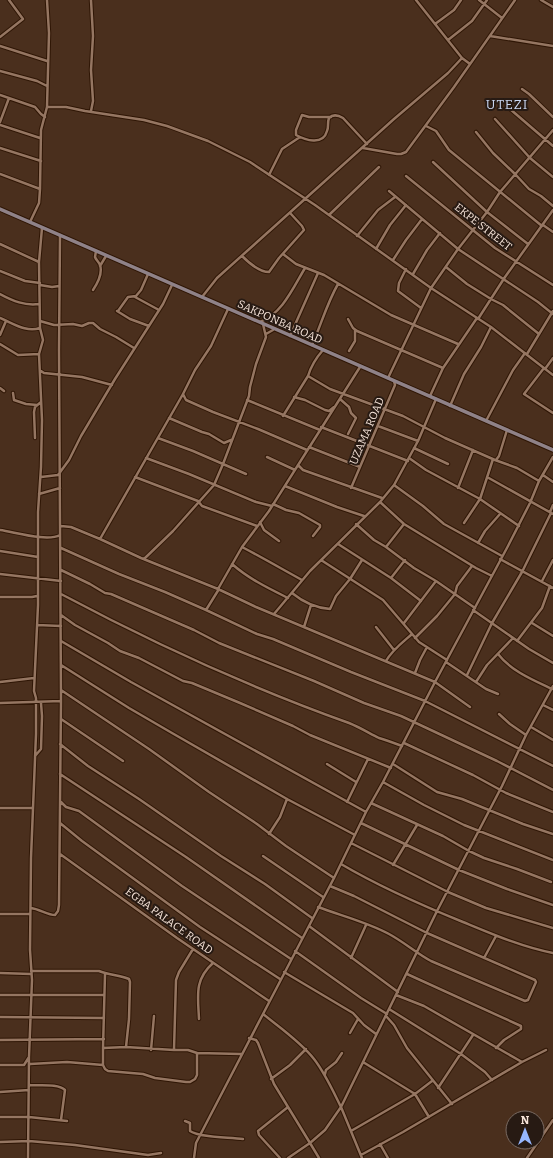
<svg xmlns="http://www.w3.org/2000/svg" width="553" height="1158" font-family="Bitter,serif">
<rect width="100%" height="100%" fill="#4a2f1d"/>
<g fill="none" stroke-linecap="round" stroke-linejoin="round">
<defs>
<path id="street" d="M416,0L462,58L470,64
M479,0L502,18
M541,0L553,7
M435,24L454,10L461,0
M490,36L553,46
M0,37L23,19L9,0
M448,40L472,21L487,0
M0,46L47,61
M0,71L37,81L47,86
M522,89L529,94L553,117
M0,95L35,107L41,114L45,117
M47,107H66L85,111L144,120L167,126L208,141L250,162L315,205L431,288L491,327L553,375
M510,109L553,146
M91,111L93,101L91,70L93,36L91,0
M331,117H309L302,115L296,130V135C305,140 323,146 327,131C329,127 327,123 329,118C333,114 338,115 343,118L367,144
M495,119L530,158L553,177
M0,122L9,98
M0,125L40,138
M426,126L436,131L449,150L542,226
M476,132L493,153L515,174L529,189L541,196L553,206
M0,148L41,161
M363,148L397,154H401L406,152L454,87L515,0
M433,162L487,212L528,244
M0,174L40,189
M269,175L282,149L300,137
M406,176L495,248L553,285
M389,191L458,249L538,302L553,314
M329,215L379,167
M30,222L39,203L40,189L41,130L47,107L49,33L47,0
M543,225L553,232
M357,236L378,210L395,197
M0,244L39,262
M376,249L390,225L406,205
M283,254L296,264L324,275L391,315L458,344
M242,256C249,263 259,272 269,272L279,258L304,230L302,226L291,214
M393,260L406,240L422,219
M100,266L106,256
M446,267L467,284L491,299L503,305L539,334
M406,269L399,283L398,291L421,308
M0,271L25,281L40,283
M413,274L427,250L440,233
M40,285L52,287L59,286
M93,290C97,284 103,274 100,265C99,262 96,260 95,257L96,251
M0,294C13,301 25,306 39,304
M135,297L159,310
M202,297L217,278L394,119L448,73L462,58
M117,311L130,319L149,326
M118,311L128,297L136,296L141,290L148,274
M0,318C13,323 26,333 40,328
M348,319L353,328L357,331L443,368
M478,319L505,277L553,210
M40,321L54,325L73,324L82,326L89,323H93L100,329L116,337L134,348
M260,322C282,314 293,288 305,268
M266,334L273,330
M0,335L6,321
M290,336L318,273
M0,344L18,355L39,354
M312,345C321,325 327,303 338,284
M323,350C316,358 311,366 308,376L330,389L403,416L445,438L495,460L517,468L539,481
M349,351L355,341V330
M527,354L553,311
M544,368L524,394L553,413
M545,369L553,358
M41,371L44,373L82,377L112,385
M388,378L431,288L458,249L487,212L500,192L553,130
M0,388L4,391
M13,393L14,400L26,404L37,405
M183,394L186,400L213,412L258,429L307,450
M430,396L443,368L477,318
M294,397L305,400L325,410L329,411L334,407
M340,399L349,407L351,413L356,418L348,434
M247,400L320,430
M450,406L464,374L481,347L491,327
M283,416L308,376
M169,418L202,432L209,434L224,443L231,440
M486,421L513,370L525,353
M378,426L418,441
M321,427L408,461
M35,438L34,412L35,407L41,402
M158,438L193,451L246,474
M309,447L360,467
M414,448L448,464
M267,457L295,470
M146,458L189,474L256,502L272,506
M409,458L426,470L480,499L519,526
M496,460L499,456L507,430
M298,465L303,470L382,498
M543,475L553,482
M41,477L58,475L69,460L81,436L115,379L163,304L172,285
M135,477L198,501L202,506L257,526
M487,477L553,514
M394,485L423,506L444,524L502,556
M285,486L337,507L364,516
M351,488L395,385L394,381
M458,488L473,450
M39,494L60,488
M380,502L404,524L476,568L492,576
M273,504L286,510L299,513L320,525V527L313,536
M550,512L553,505
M260,522L264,530L279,541
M464,523L480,499L493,459
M356,524L374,540L386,547L414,568L436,581L475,608
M61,526L71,527L100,539L141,558L218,589L256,607L435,682L470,707
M0,530C15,532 47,542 60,535
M100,539L183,394L195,370L211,346L228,309
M478,543L485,531L500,514
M338,544L391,578L421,601
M242,547C263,558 282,569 302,580
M386,547L404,524
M61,548L119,574L165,592L206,610
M0,551L38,557
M144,559L173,531L214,485L223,464L249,396L250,387L256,364L266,337L263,324
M500,559L553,588
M321,560L383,600L419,642L447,660
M232,564C249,579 268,588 288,598
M61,570L90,584L105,593L111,594L194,630L219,643L314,681L364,703L401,716L497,761L553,790
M0,574L61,581
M391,578L405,560
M542,581L553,560
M218,589L242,547L269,511L360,367
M219,589L206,610L257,634L273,639L351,672L425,701L553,766
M292,593C303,602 316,608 330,609L336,596L350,579L362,560
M61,594C153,643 251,688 349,723C359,727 369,733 379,738C386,740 394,743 402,746
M0,597H32L37,596
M473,610L529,649L553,663
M274,614L310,571L380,502L394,485L418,441L436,399
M61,615L75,625L108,643L120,651L139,658L183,681L192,683L240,703L293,726L310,735L391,768
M404,623L436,581
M532,623L553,636
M37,625L61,626
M304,627L311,605
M376,627L394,650
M415,638L437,616L455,594L457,586L472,566
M61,641L131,682L366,812
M517,641L542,608L550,586
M498,654C511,671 533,680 552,689
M386,661C392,650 403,642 412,634
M446,662L486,689L498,694
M61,665L129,708L172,733L287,799L355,835
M415,673L420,660L427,647
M467,675L492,623L522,572L551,513
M0,682L34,678
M476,682L487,665L513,638
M61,690L149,749L209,792L257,824L286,846L334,878
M0,703L61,701L59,350L60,235
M543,705L553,710
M499,714L510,724L526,735
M61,719L123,761
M531,727L553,740
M404,743L473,775L506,793L553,812
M60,744L88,766L139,799L221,856L265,884L312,918
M35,756L41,749L42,716L41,703
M327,764L356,782
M393,764L437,792L462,799L523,824L553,834
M60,774L186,857L302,938
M383,782L424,805L464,825L553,860
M61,802L66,807L79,811L182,886L291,959
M347,802L368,759
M371,803L443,836L469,851L484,858L517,869L551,882
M0,808H33
M60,823L82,841L200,927L280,979
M361,823L459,870L507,889L553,905
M269,834L280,817L287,799
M351,843L448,892L486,908L553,928
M60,854L177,938L269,1001
M263,856L323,897
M341,864C380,887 421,905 463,922C492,934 522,947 553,953
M393,865L417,825
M318,907C342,916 367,922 389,934C404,942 416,953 431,961L525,1001L528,1000L536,982L535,980L427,933L354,896L330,886
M31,908C39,909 48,915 55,915L58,911L59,905L61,701
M0,914H30
M309,926L398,992
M295,951L361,998L387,1014
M351,958L366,925
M484,958L496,936
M284,972L353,1013L364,1025L376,1034
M0,973L31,974
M407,974L521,1026V1029L504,1040L496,1048
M0,995H104
M396,995L424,1006L522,1062
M389,1009L461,1054L485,1072L492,1080
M386,1016L394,1025L407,1048L452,1104
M0,1017L104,1018
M199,1019C198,996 194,980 213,963
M350,1033L358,1019
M249,1038L256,1040L258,1043L274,1084L310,1143L288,1158
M0,1040L104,1039
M126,1047L174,1050L176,980L179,972L193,949
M103,1048L105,974
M151,1050L154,1016
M197,1053L241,1054
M363,1062L415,1094L429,1117
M30,1064L67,1062L103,1065V1048L126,1047L129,1019L130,982L129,979C120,975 109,975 99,971H31
M0,1065H24L29,1057L32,980L30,950L31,858L36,734V698L34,691L38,605V512L41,467L42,420L39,354L43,340L40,328L39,262L42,228
M103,1065L105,1069L108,1071L143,1074L155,1078L186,1082H190L195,1079L197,1075V1053L188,1050H174
M325,1074L326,1070L336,1062L342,1053
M271,1079L290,1065L306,1049
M29,1085C39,1086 58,1083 65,1090L61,1120
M438,1088L473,1035
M0,1092L29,1090
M0,1117H29L67,1121
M185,1121L190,1123V1131C201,1138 229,1137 243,1139
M351,1131L415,1094L432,1081
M0,1142L29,1141L75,1145L148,1155L161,1153
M380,1144L388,1158
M361,1155L403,1132L522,1062L546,1050
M28,1158L29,1057
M194,1158L196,1143L263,1014
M280,1158L259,1135L258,1131L288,1107
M319,1158L310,1143L325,1130L341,1107C333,1091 325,1073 314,1059C301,1042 279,1027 263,1014L334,878L366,812L383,782L435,682L508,546L530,503L539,481L553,457
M362,1158L341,1107L437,911L502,786L526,735L553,686
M527,1158L553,1120"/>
<path id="secondary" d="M0,209L553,450"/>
</defs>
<use href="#street" stroke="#2f1605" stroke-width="4.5"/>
<use href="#secondary" stroke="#2f1605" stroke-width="5.5"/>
<use href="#street" stroke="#957662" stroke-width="2.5"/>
<use href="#secondary" stroke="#8f8288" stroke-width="3.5"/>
</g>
<g text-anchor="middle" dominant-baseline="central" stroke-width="4" stroke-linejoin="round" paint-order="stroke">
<g font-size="11" fill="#f5e3d8" stroke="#271a13">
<text transform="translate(483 227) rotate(38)">EKPE STREET</text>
<text transform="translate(280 322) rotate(24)">SAKPONBA ROAD</text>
<text transform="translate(367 431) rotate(-67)">UZAMA ROAD</text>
<text transform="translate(169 921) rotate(36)">EGBA PALACE ROAD</text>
</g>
<g font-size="13" letter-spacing="1" fill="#cad7f2" stroke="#271a13">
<text x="507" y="104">UTEZI</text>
</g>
</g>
<g transform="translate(525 1130)"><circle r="19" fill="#271a13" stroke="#796a62"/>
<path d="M0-3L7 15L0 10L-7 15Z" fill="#96b6fd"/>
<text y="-6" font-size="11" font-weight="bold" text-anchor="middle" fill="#f5e3d8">N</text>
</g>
</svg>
